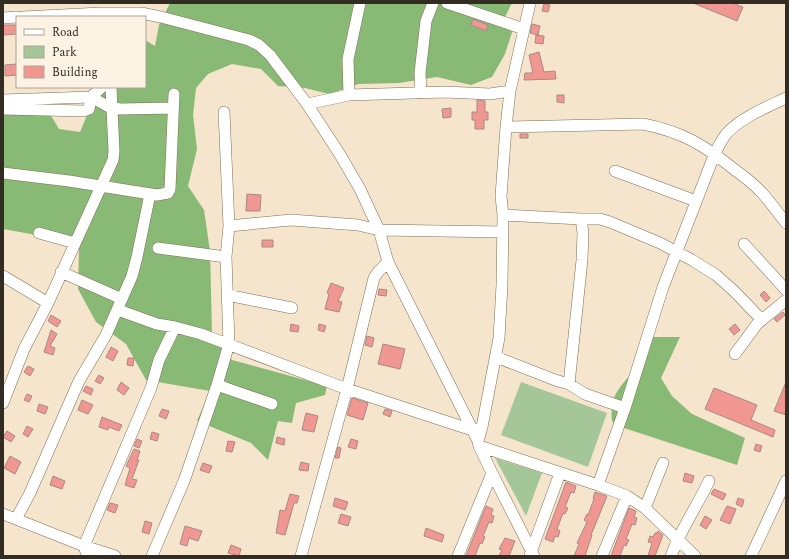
<svg xmlns="http://www.w3.org/2000/svg" width="789" height="559" font-family="Spectral,serif">
<rect width="100%" height="100%" fill="#f5e5cc"/>
<path fill="#a5c698" d="M521,382L607,413L588,467L501,435Z
M495,458L542,473L526,516Z"/>
<path fill="#89ba75" d="M170,3H512L505,17L513,29L505,54L492,77L471,85L437,77L399,83L359,84L329,94L305,88L278,86L261,69L232,64L208,74L196,88L193,115L197,149L188,186L204,210L210,251L212,332L232,360L327,386L325,395L296,403L292,423L278,421L268,460L251,443L197,421L210,391L146,380L126,344L96,322L78,289L79,250L31,234L3,229V110L49,112L59,129L80,132L99,87H145V40L155,46L159,25Z
M650,337H680L661,378L672,396L692,414L745,438L737,465L618,426L612,421C608,387 631,381 645,355C648,350 649,343 650,337Z"/>
<path fill="#f19791" stroke="#a88986" d="M693,3H732L743,7L737,21Z
M544,4L550,5L548,12L542,11Z
M473,19L488,25L486,31L471,25Z
M532,24L540,26L538,35L530,33Z
M3,25H17V34L3,35Z
M536,35L544,36L543,44L535,43Z
M539,52L544,72L555,71L556,79L524,80L525,73H533L529,55Z
M17,64V75L5,76V65Z
M557,95H564V103L557,102Z
M477,100L485,101V112H488V120H484V129H475V120H472V112H477Z
M451,108V117L443,118L442,109Z
M520,134H528V138H520Z
M247,194L261,195L260,211H246Z
M262,240H273V247H262Z
M331,283L344,288L338,301L342,302L339,312L325,309L329,294L327,293Z
M379,289L387,290L386,296L378,295Z
M764,291L770,298L766,302L760,295Z
M783,312L785,315L777,322L774,319Z
M51,315L61,321L57,327L48,321Z
M291,324L299,326L298,332L290,331Z
M319,324L326,326L324,332L318,330Z
M735,324L740,330L734,335L729,329Z
M51,330L57,334L50,346L55,348L53,355L44,352Z
M367,336L374,338L372,347L365,345Z
M383,344L405,349L400,369L378,364Z
M111,347L118,351L113,361L106,357Z
M128,358H134L133,366L127,365Z
M28,366L34,369L30,376L24,372Z
M99,375L104,378L100,384L95,381Z
M121,382L129,388L124,395L117,390Z
M786,382V415L774,411Z
M86,386L93,389L91,395L83,391Z
M714,388L757,405L751,420L775,430L773,437L705,409Z
M27,394L32,396L29,402L24,400Z
M352,398L368,403L363,420L347,415Z
M82,400L93,405L88,414L78,410Z
M39,404L48,407L45,414L37,411Z
M162,409L169,411L166,419L159,416Z
M385,409L392,411L390,417L383,414Z
M306,413L318,416L314,432L302,430Z
M102,417L122,425L119,431L109,427L108,430L99,427Z
M27,426L33,429L28,437L23,434Z
M7,431L15,436L11,442L3,437Z
M152,432L159,434L157,441L150,439Z
M277,437L285,439L284,445L276,443Z
M137,439L142,441L139,448L134,446Z
M351,439L358,441L356,449L348,447Z
M228,441L235,442L232,452L226,451Z
M756,444L762,446L760,452L754,450Z
M338,447L341,448L339,458H335Z
M134,449L140,451L137,460H139L132,479L137,480L134,488L125,485L130,468L126,466Z
M10,456L21,462L15,474L4,468Z
M301,462L309,464L308,471L299,470Z
M203,463L212,466L209,473L200,470Z
M685,473L694,476L692,483L683,481Z
M53,476L65,481L62,489L50,485Z
M566,482L576,486L574,493L571,492L565,507L568,508L565,514L563,513L557,529L560,531L558,537L555,536L553,542L545,539Z
M714,489L726,494L723,500L711,494Z
M595,492L607,496L605,501L591,535H592L585,556H574L579,544L577,543L587,522L584,520L587,514L588,515L594,499H593Z
M290,494L299,496L297,503H294L285,535L276,533L280,510L285,511Z
M335,498L348,502L345,510L333,506Z
M738,498L744,500L742,507L736,504Z
M110,503L118,505L115,513L107,510Z
M486,506L493,509L491,515L494,516L492,523L489,522L483,536L485,537L482,544L480,543L475,556H466Z
M727,506L736,509L730,524L720,520Z
M629,508L636,511L634,517L637,518L635,525L632,524L626,539L629,540L626,546L624,545L620,556H611Z
M341,514L351,517L348,526L338,523Z
M705,516L712,520L706,529L700,525Z
M145,521L152,523L149,534L142,532Z
M185,526L202,531L198,541L189,538L187,546L180,544Z
M426,528L444,535L442,542L424,536Z
M658,531L663,535L655,556H648L652,543L648,542L650,536L653,537L655,533H657Z
M505,538L515,541L509,556H499L502,550L499,549Z
M231,545L241,549L239,556L228,553Z"/>
<g fill="none" stroke-linecap="round" stroke-linejoin="round">
<defs>
<path id="minor" d="M447,3L524,29
M530,3L510,91L506,127L501,196L503,215L502,285L499,338L482,427L478,441L479,446L492,473L534,556
M23,17L101,13H141L161,17L249,40L259,45L270,55L307,104L339,153L360,189L379,230L388,262L478,441
M3,18L17,17
M421,93L420,73L426,21L433,3
M349,95L348,59L360,3
M3,100L91,97L109,107L120,109L173,108
M307,104L349,95L445,92L490,94L510,91
M3,109L84,111L89,109L91,97L102,87
M506,127L643,124C683,132 704,145 735,170C745,177 755,185 763,194C771,203 778,213 786,223
M615,171L696,201
M3,173L69,181L157,195L168,193L170,189L174,94
M503,215L581,219L583,233L582,260L569,384
M581,219H600L610,222L660,243L692,260L716,275L734,291L761,319
M229,226L291,220L358,225L379,230L503,232
M39,233L75,243
M744,244L786,290
M158,248L226,257
M61,272L122,299
M3,276L48,303
M227,295L292,308
M118,310L157,324L175,327L201,334L347,389L472,430L476,429
M735,354L757,324L786,300
M496,357L555,380L569,384L585,394L625,408
M217,385L272,404
M3,403L24,349L48,303L113,160L114,151L111,87
M479,446L598,485L627,496L645,508L695,556
M598,485L625,408L663,287L715,153C718,147 722,140 726,134C742,117 765,108 786,98
M645,508L663,463
M3,514L84,546L115,556
M16,519L30,493L79,381L106,335L132,276L137,257L150,194
M530,555L560,473
M89,556L86,552L84,546L151,388L159,360L175,327
M152,556L184,481L217,385L229,344L226,257L229,226L224,112
M301,556L347,389L374,278L378,272L388,262
M458,556L492,473
M602,556L627,496
M671,556C681,529 697,506 709,481
M751,556L786,481"/>
</defs>
<use href="#minor" stroke="#7d6f58" stroke-width="12"/>
<use href="#minor" stroke="#fff" stroke-width="11"/>
</g>
<rect width="789" height="559" fill="none" stroke="#322c22" stroke-width="8"/>
<rect x="16" y="16" width="130" height="72" fill="#fdf3e4" stroke="#aca396"/>
<rect x="24" y="29" width="20" height="6" fill="#ffffff" stroke="#aca396"/>
<text x="52" y="36" font-size="12" fill="#322c22">Road</text>
<rect x="24" y="46" width="20" height="12" fill="#a5c698" stroke="#aca396"/>
<text x="52" y="56" font-size="12" fill="#322c22">Park</text>
<rect x="24" y="66" width="20" height="12" fill="#f19791" stroke="#aca396"/>
<text x="52" y="76" font-size="12" fill="#322c22">Building</text>
</svg>
